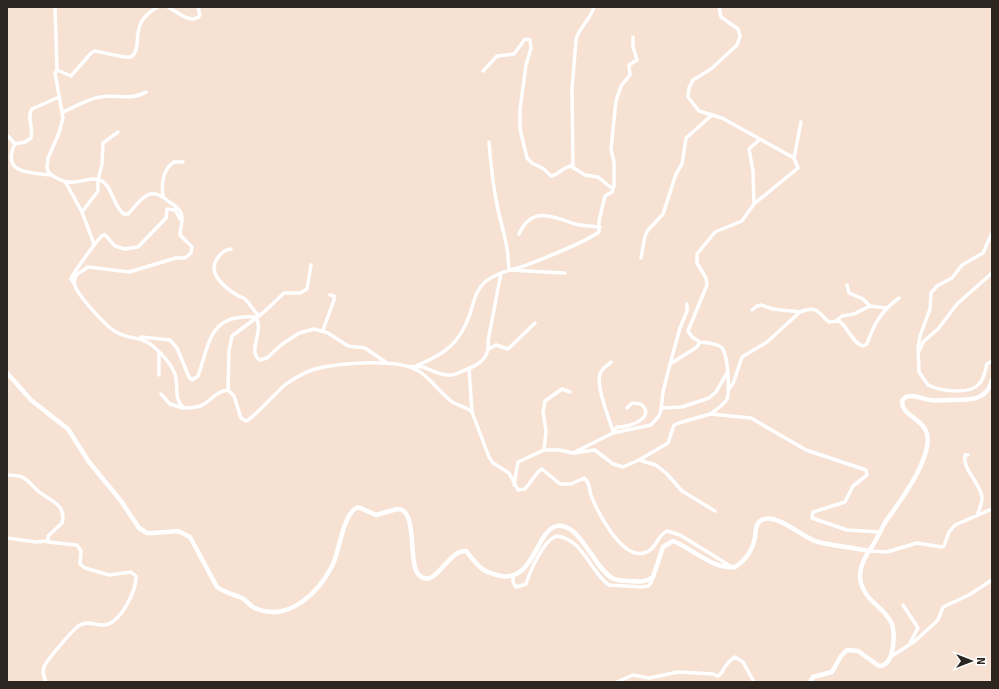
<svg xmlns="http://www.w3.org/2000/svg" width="999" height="689" font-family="Signika,sans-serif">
<rect width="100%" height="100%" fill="#f6e1d3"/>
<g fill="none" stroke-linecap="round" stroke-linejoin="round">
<path stroke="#fff" stroke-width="3.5" d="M55,7L57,70
M158,7C126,24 145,47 131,57H124L95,51L91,53L71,76L57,70L55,73L63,118L59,133L48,158L47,168L49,173C74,193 86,173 102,181C113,187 113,207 124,214H128C141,200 149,184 168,201C173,205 179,207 181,213C184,220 180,228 180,235L192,247L191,253L185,258H176L129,272L88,267L76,275L74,283C76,294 108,329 118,333C132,340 142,336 154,347C162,354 171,364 175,374C179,387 173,399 184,408C212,409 208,393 228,390L234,396L241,418L246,421C253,419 276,392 286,384C295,378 305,372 315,369C339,363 396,358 417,370C430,377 439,392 451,401C457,406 466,406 472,412L489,457L493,463L509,473L518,490L525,489L538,472L542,469L560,484H571L584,478C590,482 589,489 591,495C597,511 621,559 644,553C657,550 656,536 667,531L680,535L732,567
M168,7C176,11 193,26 200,15L198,7
M483,71L497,56L514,54L525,39L530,40L531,48L526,65L520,109V129L527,158L532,163L544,169L551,176C558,175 562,168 571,166L585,175L598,177L613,189
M63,112C75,107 87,99 100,97C116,94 131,101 146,92
M7,135L15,144
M489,142C491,168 494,196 501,222C506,241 508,250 509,270L565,273
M794,158L801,122
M573,168L572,89L576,40C578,29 590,20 594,7
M52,175C32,173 0,174 15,144L25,142L31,138C34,128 26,117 32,109L59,97
M66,183L82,212L94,244
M163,196C161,184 163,169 174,162H183
M754,204L753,171L749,149L759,140
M82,212L98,191V180L102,164L103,143L118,132
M992,233L983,253L962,265L952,278L937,286L931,293L930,309L920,336L918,348L919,372L928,385C940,391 970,395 979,384C984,379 985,371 987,364L992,361
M519,234C532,206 552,216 575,224C583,226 592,226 600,227
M231,249C224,250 221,253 217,259C207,273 225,288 237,295C239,297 243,297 245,299C250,304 254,311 259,316
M641,258L645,236L648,230L663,214L676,174L682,164L686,138L712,115
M74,283L71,279C71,276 99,237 103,235H105L115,246L125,249L138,247L166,218L167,209L175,210L180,219
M847,285L849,293L863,299L870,306L886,308
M752,310L757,306L761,305L773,309L800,312
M836,321L842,316L854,314L870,306
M323,330L334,300V296L330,295
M141,337L170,340L177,348L189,377L192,380L198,376C210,342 209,314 255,317C266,329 246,351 260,360L267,358L281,345L299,333L314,329L328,333L348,346L365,348L387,363
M700,342C707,343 716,343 721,347C728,352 730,391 727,399C724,405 716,410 710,414
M489,349L496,345L508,349L535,323
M919,351L924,341L938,329L957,304L992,273
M611,362C607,366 601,369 600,374C596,387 609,418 613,431
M670,364L680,328L687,311V304
M418,365C445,354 460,343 470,314C474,302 475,291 485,282C497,272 511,270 524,266C545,258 582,244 599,232V221L605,196L612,192L614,186V162L611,149L616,101L621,86L630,75L629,65L637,60L633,47V37
M410,367C424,363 433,374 447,375C453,376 459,373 465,370C479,365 490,358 488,341L501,273
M469,368L472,412
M159,375V352
M228,390L229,351L232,336L264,312L284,293H300L307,289L311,265
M728,390L733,384L742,357L767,342L800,312C818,305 818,313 829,322L839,321C848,327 853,344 863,346L867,344C874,324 881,311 899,298
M161,394L170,404L183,408
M661,408L682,407L709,398L716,392L727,373
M613,432L617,427C628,428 657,418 641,404L632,403L627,408
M544,450L546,431L543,412L545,401L562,389L570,392
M574,453L595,450L613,464L623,467L639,460L668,443L674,425L679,423L710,414L751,418L806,450L866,470L867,475L853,486L845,502L813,512L812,518L847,530L880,532
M968,455H965C962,470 980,482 982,497C982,504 979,510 977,516
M639,460L656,465L667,474L682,491L715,511
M7,475C26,475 26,480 38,491C50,501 67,504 62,523L48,536V542L77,545L81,551L80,564L85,568L109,575L131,572L136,576C137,590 120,624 104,625C96,626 88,620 80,625C74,628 46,661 44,667C42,672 44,677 46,682
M514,485L518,462L544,450H559L573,453L613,433L651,425L659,416L661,410L663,392L670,364L697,347L700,342L692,337L688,331L707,285L706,278L697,263V254L715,232L742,221L754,204L798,168L794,158L722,118L699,111L688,97L689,88L693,80L711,69L737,45L740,36L738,29L721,17L719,7
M7,538L36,542L47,541
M869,551L887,552L917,543L942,547L944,546L949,532L955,525L992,509
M513,576V582L516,587L526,584C530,571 544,539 557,536C584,540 590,572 609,585L641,587L648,586L651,583L653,577
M903,605L918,628L909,645
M892,656L915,641L938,620L943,607L969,595L992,580
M617,682L633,675L649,678L678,672L713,674L718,676C724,673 723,664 735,657L743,662L754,682"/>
<path stroke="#fff" stroke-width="4.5" d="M7,373L31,400L68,429L89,462L121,501L139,528L147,533H154L178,531L190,537L217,587C225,593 234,594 242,598C248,601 250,607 257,609C290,622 320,591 333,564C340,549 343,513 358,507L376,515L397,509C419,508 407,564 419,575C435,591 448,549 466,551C478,566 481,572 501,576C537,582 536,522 562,526C581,528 595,568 612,578C618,581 624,581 630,581C639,582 646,582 653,577L663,547L673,541C692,548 713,570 735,567C746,560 753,549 755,537C756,532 755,526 759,522C773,509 802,537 815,541C832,546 851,547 869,551C863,560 858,572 861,583C865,600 883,607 891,622C896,631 895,666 879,666L858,651L847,650L841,656L832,672L813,677L810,682
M869,551C876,542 880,531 886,521C899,503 936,454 926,431C921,418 902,416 902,401C908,391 921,399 930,400C936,401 943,400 949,400C967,400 987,402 992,380"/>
</g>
<rect width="999" height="689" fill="none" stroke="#2d2520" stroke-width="16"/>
<g transform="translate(971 661) rotate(90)" stroke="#ffffff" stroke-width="3" paint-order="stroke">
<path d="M0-3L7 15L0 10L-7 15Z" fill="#2d2520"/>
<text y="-6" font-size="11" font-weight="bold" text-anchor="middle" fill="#2d2520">N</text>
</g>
</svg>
